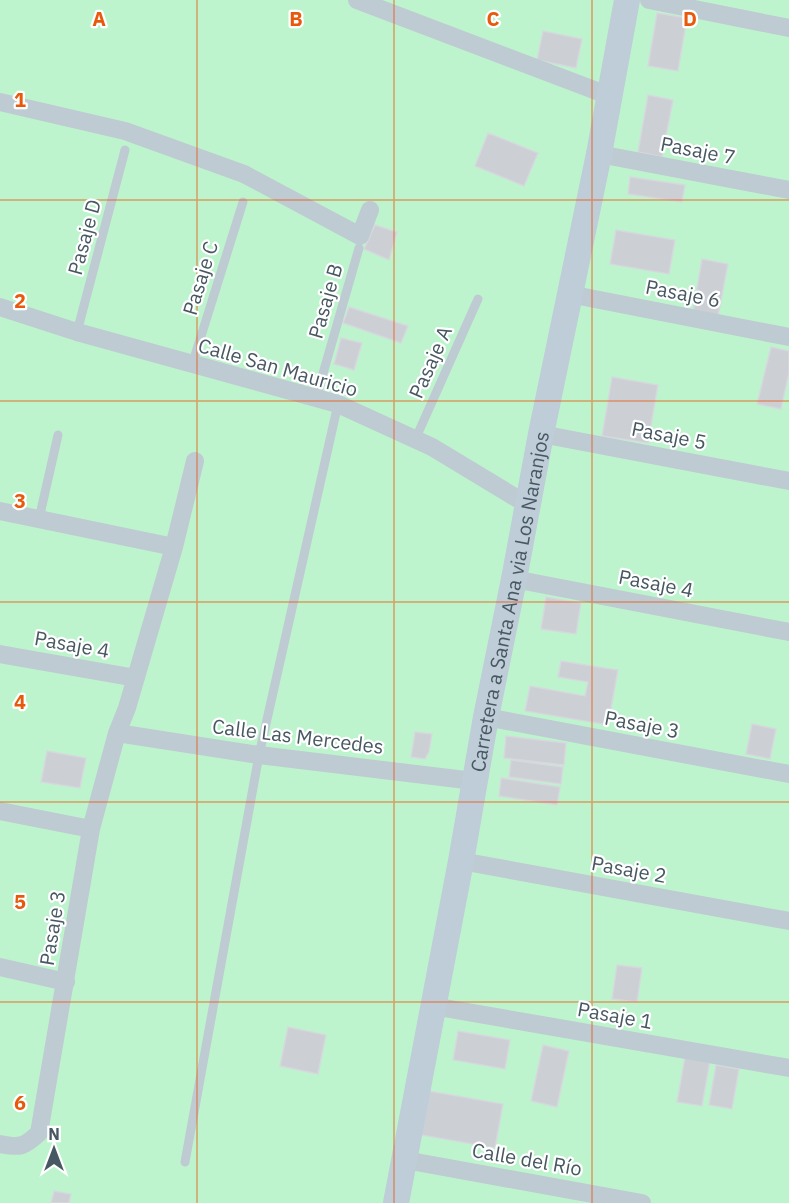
<svg xmlns="http://www.w3.org/2000/svg" width="789" height="1203" font-family="'IBM Plex Sans',sans-serif">
<rect width="100%" height="100%" fill="#f4f2f2"/>
<path fill="#bef4cd" d="M0,0H789V1203H0Z"/>
<path fill="#ccd0d5" stroke="#d5d9de" stroke-width="1.5" d="M657,13L687,18L678,71L648,66Z
M543,31L582,39L576,68L537,60Z
M648,95L673,100L662,157L638,152Z
M488,133L538,153L524,186L475,166Z
M630,177L685,185L682,202L628,194Z
M375,225L397,232L389,260L364,249Z
M616,230L675,240L669,274L610,264Z
M702,259L728,264L718,316L693,311Z
M349,307L408,326L401,343L343,323Z
M341,338L362,343L354,370L334,364Z
M771,347L789,351V373L781,409L757,404Z
M612,377L658,385L648,443L602,436Z
M546,597L581,603L576,634L541,629Z
M561,661L618,670L608,725L525,711L530,686L585,696L588,682L558,677Z
M752,724L776,729L770,759L746,754Z
M415,732L432,734L429,752L425,759L411,757Z
M506,736L566,743L564,765L504,758Z
M47,751L86,758L80,788L41,782Z
M511,760L563,767L561,784L509,777Z
M501,778L560,787L557,805L499,796Z
M617,965L642,968L637,1002L612,999Z
M288,1027L326,1035L318,1074L280,1066Z
M458,1031L510,1040L505,1069L453,1060Z
M543,1045L569,1051L557,1107L531,1101Z
M685,1057L710,1061L702,1106L677,1102Z
M716,1065L739,1069L732,1109L709,1105Z
M429,1091L503,1104L495,1148L421,1135Z
M54,1191L71,1194L69,1203H51Z"/>
<g fill="none" stroke-linecap="round" stroke-linejoin="round">
<path stroke="#bfcbd2" stroke-width="9" d="M77,332L125,150
M192,365L243,202
M316,398L359,248
M415,440L478,299
M39,519L58,435
M185,1162L259,755L338,404"/>
<path stroke="#bfcbd2" stroke-width="18" d="M357,0L610,96
M649,0L789,28
M0,102L125,131L244,174L360,236L370,210
M599,154L789,190
M569,294L789,337
M0,307L77,332L338,404L432,447L528,505
M541,434L789,481
M0,511L174,547
M514,579L789,632
M0,654L136,678
M486,717L789,774
M117,733L259,755L474,781
M0,811L91,829
M461,861L789,921
M0,967L66,982
M433,1006L789,1068
M0,1144C20,1148 24,1147 39,1133L91,829L117,733L127,708L174,547L195,461
M405,1160L642,1203"/>
<path stroke="#becdd7" stroke-width="26" id="s1" d="M396,1203L461,861L486,717L514,579L541,434L599,154L627,0"/>
</g>
<path fill="none" stroke="#e8590c" stroke-width="1.5" stroke-opacity="0.55" d="M197,0V1203M394,0V1203M592,0V1203M0,200H789M0,401H789M0,602H789M0,802H789M0,1002H789"/>
<g text-anchor="middle" dominant-baseline="central" stroke-width="4.5" stroke-linejoin="round" paint-order="stroke">
<g font-size="20" fill="#485862" stroke="#fff">
<text transform="translate(698 150) rotate(11)">Pasaje 7</text>
<text transform="translate(84 237) rotate(-75)">Pasaje D</text>
<text transform="translate(200 278) rotate(-73)">Pasaje C</text>
<text transform="translate(683 293) rotate(11)">Pasaje 6</text>
<text transform="translate(325 301) rotate(-74)">Pasaje B</text>
<text transform="translate(430 362) rotate(-66)">Pasaje A</text>
<text transform="translate(278 367) rotate(16)">Calle San Mauricio</text>
<text transform="translate(669 435) rotate(11)">Pasaje 5</text>
<text transform="translate(656 583) rotate(11)">Pasaje 4</text>
<text stroke="none"><textPath href="#s1" startOffset="612">Carretera a Santa Ana via Los Naranjos</textPath></text>
<text transform="translate(72 644) rotate(10)">Pasaje 4</text>
<text transform="translate(642 724) rotate(11)">Pasaje 3</text>
<text transform="translate(298 736) rotate(7)">Calle Las Mercedes</text>
<text transform="translate(629 869) rotate(10)">Pasaje 2</text>
<text transform="translate(52 928) rotate(-81)">Pasaje 3</text>
<text transform="translate(615 1015) rotate(10)">Pasaje 1</text>
<text transform="translate(527 1159) rotate(10)">Calle del Río</text>
</g>
</g>
<g font-size="20" text-anchor="middle" font-weight="bold" fill="#e8590c" stroke="#fff" stroke-width="4.5" stroke-linejoin="round" paint-order="stroke">
<text x="99" y="26">A</text>
<text x="296" y="26">B</text>
<text x="493" y="26">C</text>
<text x="690" y="26">D</text>
<text x="20" y="107">1</text>
<text x="20" y="308">2</text>
<text x="20" y="508">3</text>
<text x="20" y="709">4</text>
<text x="20" y="909">5</text>
<text x="20" y="1110">6</text>
</g>
<g transform="translate(54 1149)" stroke="#ffffff" stroke-width="4.5" paint-order="stroke">
<path d="M0-4.5L10 22L0 15L-10 22Z" fill="#485862"/>
<text y="-9" font-size="16" font-weight="bold" text-anchor="middle" fill="#485862">N</text>
</g>
</svg>
